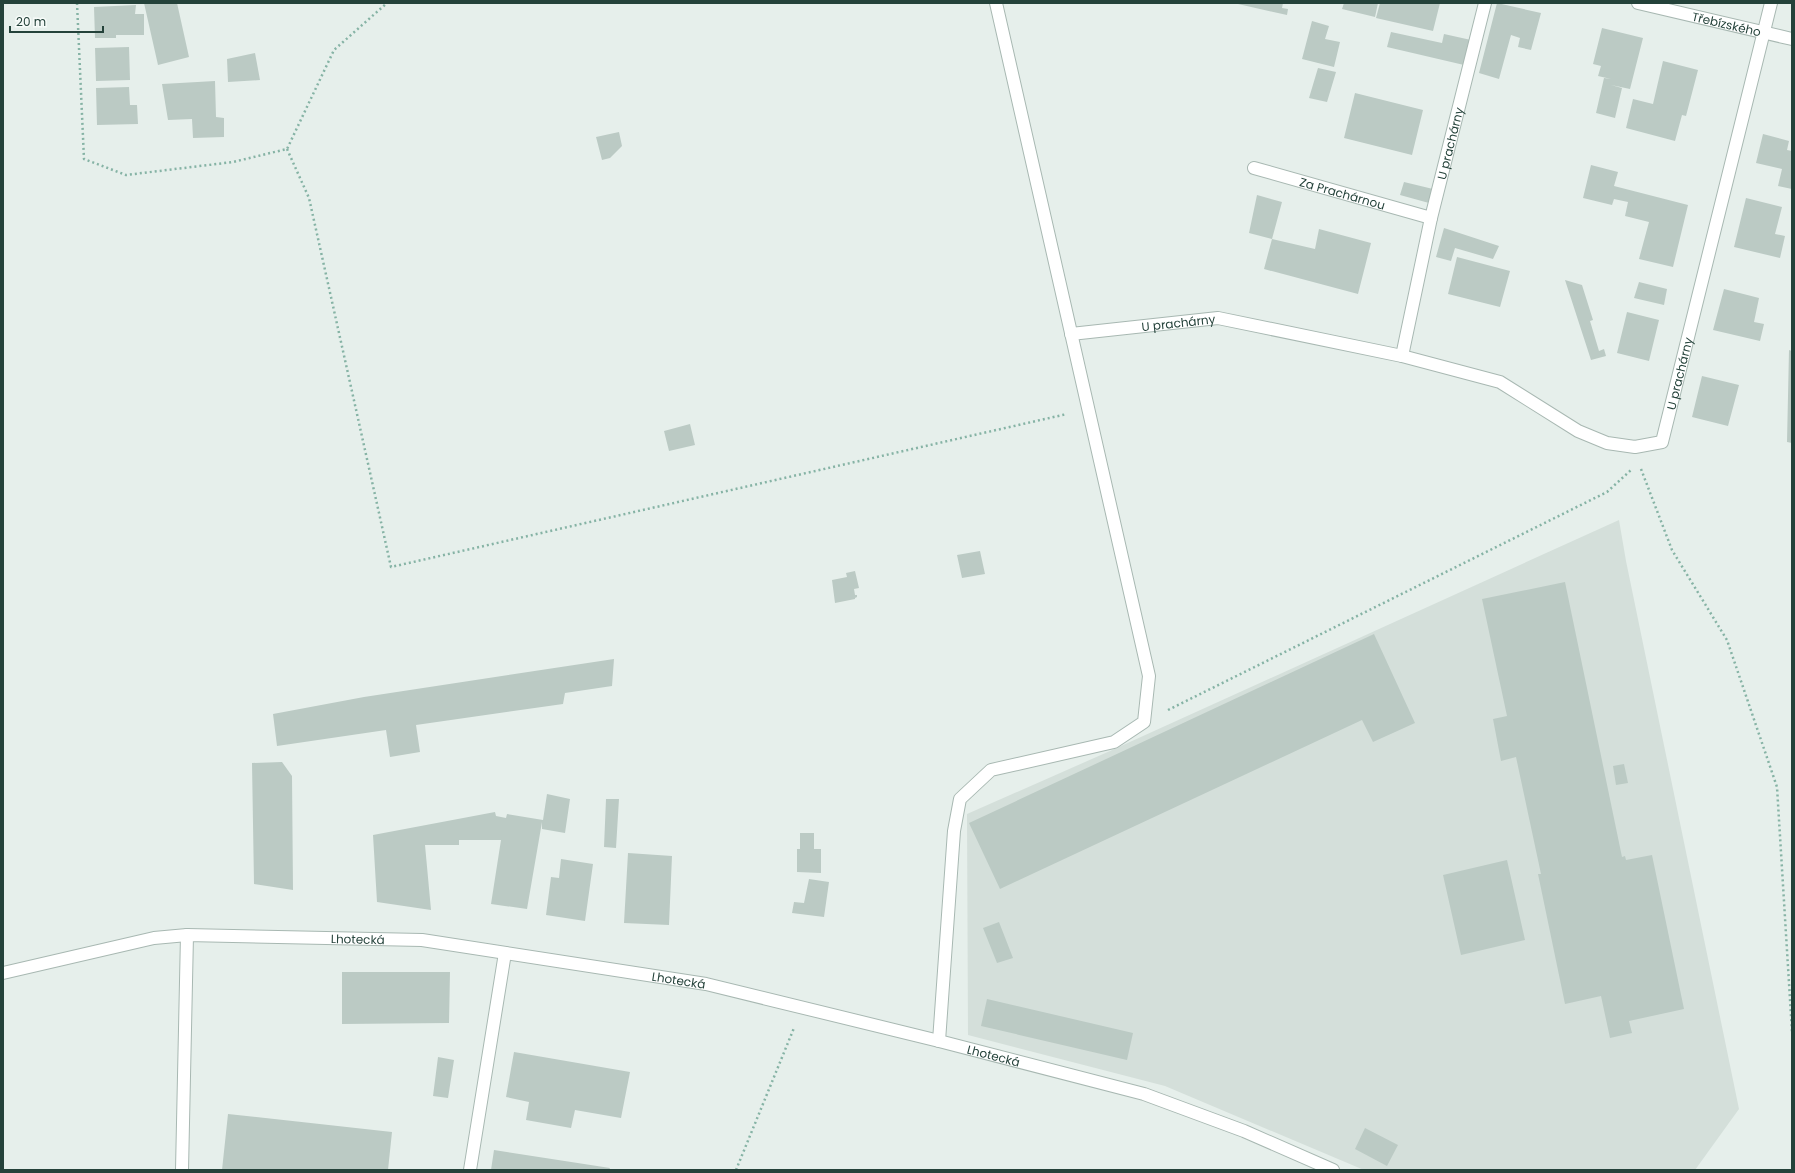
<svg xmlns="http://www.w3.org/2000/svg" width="1795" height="1173" font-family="Poppins,sans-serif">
<rect width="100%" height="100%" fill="#e6efeb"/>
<path fill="#d4dfda" d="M1619,520L1626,561L1739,1109L1695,1170H1364L1165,1086L968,1035L967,814L1110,751Z"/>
<path fill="#bbcac4" d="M144,3H177L189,57L158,65Z
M1283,3L1282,8L1288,9L1287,15L1238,4Z
M1344,3H1378L1375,17L1342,9Z
M1380,3H1440L1433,31L1376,18Z
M1497,3L1541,13L1531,50L1518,47L1520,38L1511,35L1499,79L1479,73Z
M136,5L135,14H144V35H116V38H95L94,7Z
M1312,21L1329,26L1325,39L1340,42L1334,67L1302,59Z
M1602,28L1643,38L1630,89L1611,85L1622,88L1615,118L1596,113L1604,78L1611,79L1598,76L1601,66L1593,64Z
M1391,32L1442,43L1444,34L1471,40L1464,65L1387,47Z
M129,47L130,80L96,81L95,48Z
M255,53L260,80L228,82L227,59Z
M1663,61L1698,70L1686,116L1682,115L1675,141L1626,128L1633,99L1653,104Z
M1318,68L1336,72L1327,102L1309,98Z
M215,81L216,117L224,118V137L193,138L192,119L168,120L162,84Z
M129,87L130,105H137L138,124L97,125L96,88Z
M1355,93L1423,110L1412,155L1344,138Z
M619,132L622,146L610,158L602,160L596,137Z
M1763,134L1789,141L1787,150L1792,151V189L1778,186L1782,169L1756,163Z
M1591,165L1618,172L1614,186L1688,205L1673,267L1639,259L1649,222L1625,216L1628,202L1614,199L1612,205L1583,198Z
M1404,182L1433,189L1429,203L1400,195Z
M1257,195L1282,202L1272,239L1249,233Z
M1746,198L1782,207L1775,234L1785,236L1780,258L1734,247Z
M1444,228L1499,246L1493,259L1455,248L1451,261L1436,257Z
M1319,229L1371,243L1358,294L1264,269L1272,239L1315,249Z
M1457,257L1510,271L1500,307L1448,294Z
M1565,280L1582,285L1593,320L1590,321L1599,351L1604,349L1606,356L1591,360Z
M1639,282L1667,289L1664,305L1634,298Z
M1724,289L1759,298L1754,322L1764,324L1760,341L1713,330Z
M1627,312L1659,320L1649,361L1617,353Z
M1789,350L1792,351V443L1787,442Z
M1702,376L1739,385L1728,426L1692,417Z
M690,424L695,445L669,451L664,431Z
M980,551L985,574L962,578L957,555Z
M855,571L859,588L854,589L855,595H857V597L855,598V599L835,603L832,580L847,577L846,573Z
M1565,582L1622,857L1625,856L1626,860L1652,855L1684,1009L1629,1021L1632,1033L1610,1038L1601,996L1565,1004L1538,874H1541L1516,757L1501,761L1493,719L1507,716L1482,599Z
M1374,634L1415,723L1373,742L1362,720L1000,889L969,823Z
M614,659L612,686L565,693L563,704L416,725L420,752L390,757L386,730L277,746L273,714L364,697Z
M282,762L292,776L293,890L254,884L252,763Z
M1624,764L1628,783L1616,785L1613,766Z
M547,794L570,799L565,833L542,829V822L527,909L491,904L501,840H459V845H425L431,910L377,902L373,835L495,812L496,816L506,818L507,814L543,820Z
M606,799H619L616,848L604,847Z
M800,833H814V849H821V873L797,872V849H800Z
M628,853L672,856L669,925L624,923Z
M561,859L593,864L585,921L546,915L551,877L559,878Z
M1507,860L1525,940L1461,955L1443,875Z
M809,879L829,882L824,917L792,913L794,902L804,903Z
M999,922L1013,958L997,963L983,928Z
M342,972H450L449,1023L342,1024Z
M987,999L1133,1033L1127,1060L981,1026Z
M514,1052L630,1072L621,1118L575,1110L571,1128L526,1120L529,1102L506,1097Z
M438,1057L454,1060L448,1098L433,1096Z
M228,1114L392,1132L388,1170H222Z
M1365,1128L1398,1145L1387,1166L1355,1149Z
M494,1150L610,1168L609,1170H491Z"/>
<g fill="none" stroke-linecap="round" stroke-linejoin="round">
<defs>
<path id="service" d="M939,1041L954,831L960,799L991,770L1114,742L1144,722L1149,676L996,3
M182,1170L187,935
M470,1170L505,953"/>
<g id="minor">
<path id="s1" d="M1638,3L1792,39"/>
<path id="s2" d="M1254,168L1431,218"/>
<path id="s3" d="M1071,334L1218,318L1402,356L1500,382L1578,431L1607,443L1635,447L1662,442L1771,3"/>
<path id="s4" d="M1402,356L1431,218L1485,3"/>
<path id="s5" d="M3,973L154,938L187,935L422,940L706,984L939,1041L1144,1094L1244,1131L1333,1170"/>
</g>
</defs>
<use href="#service" stroke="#a8b8b2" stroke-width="14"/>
<use href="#minor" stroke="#a8b8b2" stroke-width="14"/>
<path stroke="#86b3a5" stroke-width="2.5" stroke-dasharray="2 3" stroke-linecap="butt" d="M77,3L84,159L126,175L233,162L287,149L334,50L387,3
M287,149L309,198L391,567L1067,414
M1641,469L1672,550L1727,640L1777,787L1792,1032
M1168,710L1607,492L1631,470
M736,1170L794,1028"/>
<use href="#service" stroke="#fff" stroke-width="12"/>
<use href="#minor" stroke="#fff" stroke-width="12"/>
</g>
<g text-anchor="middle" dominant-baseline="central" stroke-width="3.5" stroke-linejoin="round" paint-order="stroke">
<g font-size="12" fill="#24423a" stroke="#f7fbf9">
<text stroke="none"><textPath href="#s1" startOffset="91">Třebízského</textPath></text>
<text stroke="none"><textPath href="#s4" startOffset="218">U prachárny</textPath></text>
<text stroke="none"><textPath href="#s2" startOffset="92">Za Prachárnou</textPath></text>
<text stroke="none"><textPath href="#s3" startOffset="108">U prachárny</textPath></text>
<text stroke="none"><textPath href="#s3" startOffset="687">U prachárny</textPath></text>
<text stroke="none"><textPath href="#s5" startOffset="359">Lhotecká</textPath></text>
<text stroke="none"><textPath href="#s5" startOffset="683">Lhotecká</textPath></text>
<text stroke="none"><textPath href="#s5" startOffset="1007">Lhotecká</textPath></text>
</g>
</g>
<rect width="1795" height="1173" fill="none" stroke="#24423a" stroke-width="8"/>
<path d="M10 26v6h93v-6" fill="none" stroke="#24423a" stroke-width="2"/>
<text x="16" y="26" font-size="12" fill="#24423a" stroke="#f7fbf9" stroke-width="3" paint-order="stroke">20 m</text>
</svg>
